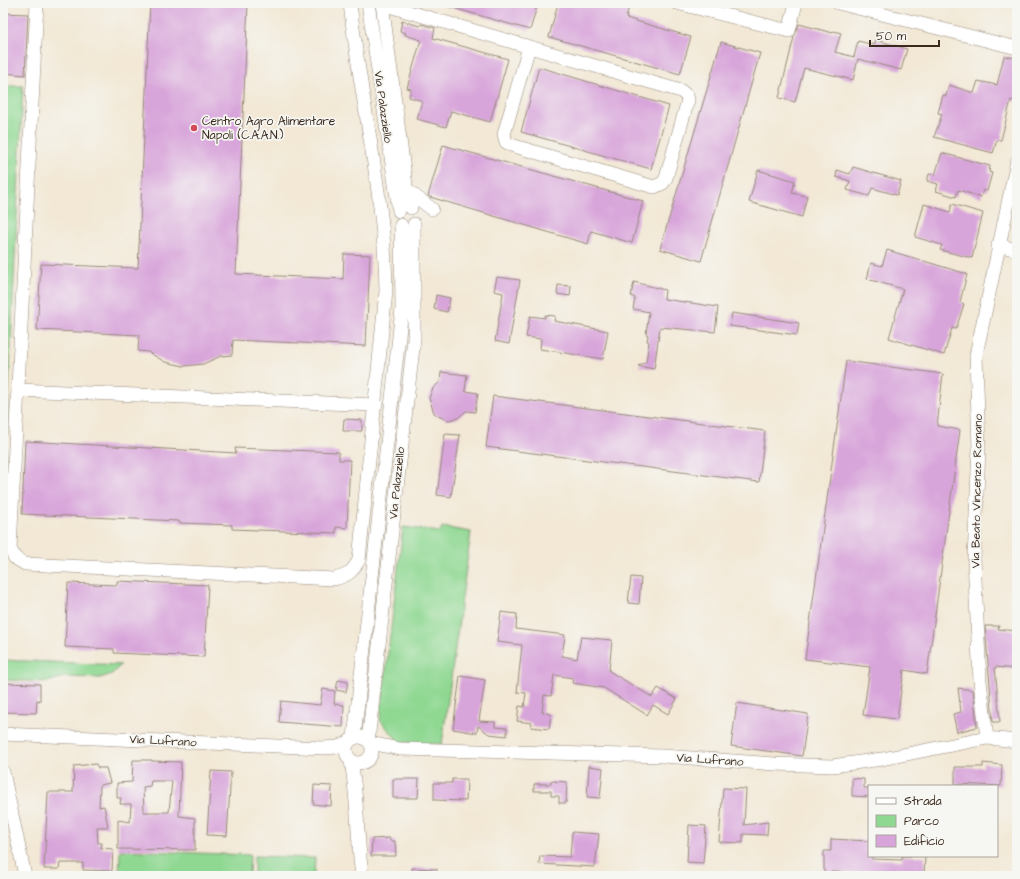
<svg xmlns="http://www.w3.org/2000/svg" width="1020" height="879" font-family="'Architects Daughter',sans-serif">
<rect width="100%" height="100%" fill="#f6f6f2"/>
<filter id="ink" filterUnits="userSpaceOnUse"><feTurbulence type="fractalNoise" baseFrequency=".025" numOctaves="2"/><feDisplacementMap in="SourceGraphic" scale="8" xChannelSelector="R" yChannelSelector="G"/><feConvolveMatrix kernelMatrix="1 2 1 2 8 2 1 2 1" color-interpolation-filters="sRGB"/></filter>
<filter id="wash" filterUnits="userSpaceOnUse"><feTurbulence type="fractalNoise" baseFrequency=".012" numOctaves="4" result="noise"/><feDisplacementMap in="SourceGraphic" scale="16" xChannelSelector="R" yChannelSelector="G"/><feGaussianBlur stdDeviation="0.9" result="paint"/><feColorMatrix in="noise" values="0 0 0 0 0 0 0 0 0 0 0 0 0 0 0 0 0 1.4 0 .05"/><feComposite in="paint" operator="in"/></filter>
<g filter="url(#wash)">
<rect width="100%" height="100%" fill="#f2e8d5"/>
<path fill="#8fd892" stroke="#658158" d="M3,86H23L3,515Z
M403,527L440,532L442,527L471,532L442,744L399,742L380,720Z
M3,660L121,665L112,674L100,678L64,677L47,682L3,680Z
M120,850L250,855L249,876H119Z
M254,856L315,858L314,876H254Z"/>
<g id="blocks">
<path fill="#d8a5da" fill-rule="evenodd" d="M150,3H248L236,274L343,279L344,254L370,255L366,346L233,340L232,355L221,356L203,364L184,366L165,362L148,352L138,351L139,335L37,330L41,264L138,268Z
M443,3H518L529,6L530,3H538L530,30L443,5Z
M558,3H630L626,18L691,37L680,74L549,37Z
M3,13L28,14L25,75L3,73Z
M402,21L420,26L421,24L435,28L433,38L508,59L490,122L451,111L446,127L417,119L422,101L409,97L411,89L407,88L421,40L405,35L406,33L400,31Z
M799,24L833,33L834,31L841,33L835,52L854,57L858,41L874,45L876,40L907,49L901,70L858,59L853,80L804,68L795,102L779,98L794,37Z
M721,42L760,53L701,261L660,249Z
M1004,56L1017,58V102L1011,100L1001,140H997L993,153L934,137L942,114L938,113L943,95L946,96L949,85L974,93L978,81L997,85Z
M539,67L669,106L651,169L521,132Z
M443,145L643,201L632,243L591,231L588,244L430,197L428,196Z
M942,153L990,166L989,172L992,173L987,191L983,190L981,197L958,190L956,197L936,191L938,184L927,181L929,174L935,175Z
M853,167L901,181L897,195L872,188L869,196L847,190L850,181L836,177L837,170L850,174Z
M758,170L795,181L792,193L807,196L802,217L749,202Z
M924,204L950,212L952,204L983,213L972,258L940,250L942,245L915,237Z
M887,250L967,274L960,302L964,304L956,329L952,328L944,355L889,338L903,289L867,279L871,263L882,266Z
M497,277L520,280L509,344L495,341L503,293L494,291Z
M634,282L665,290L664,299L718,307L715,332L660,327L654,369L638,366L646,362L649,342L647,341L648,335L646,334L649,312L633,309L635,298L631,296Z
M558,285L571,286L570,296L557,294Z
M436,295L450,298L447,312L434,309Z
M732,313L799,323L797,335L730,326Z
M545,315L555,316L554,321L608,331L603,359L540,349L541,339L526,337L530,316L545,318Z
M846,361L943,374L937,426L960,430L927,674L904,670L897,719L863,715L870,667L805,659Z
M441,372L467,375L465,391L478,393L475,412L466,411L458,418L448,420L438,416L434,413L429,398L433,388L440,382Z
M493,396L765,431L759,482L486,447Z
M344,419L362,420V431H343Z
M445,434L460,435L451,497L437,495Z
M25,441L236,453L235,448L339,452V460H350L347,528L336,527V533L232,529V525L179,523V521L22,514Z
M631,577L641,578L639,604L628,603Z
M117,581L208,585L204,657L114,653V649L65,647L68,583L117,585Z
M501,612L517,614L516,629L565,635L562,656L577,659L581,637L612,640L609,671L652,697L658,688L677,699L668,714L653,705L647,715L604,688L572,683L573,678L554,675L551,696L544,695L542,712L551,714L549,729L531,727L532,723L517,721L519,706L524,707L526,693L517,692L522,645L497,642Z
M985,626H999L998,629L1017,631V669L995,667L1000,722H993Z
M460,676L485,680L479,721L495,722V727L507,728V736L489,734L478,726L477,733L453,729Z
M338,680L348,682L346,692L336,690Z
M3,683L40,684V701L37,700L36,713L3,712Z
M958,688L973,690L977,727L957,732L953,714L961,712Z
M323,689L335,691L334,704L344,705L343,727L279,722L281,701L320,705Z
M737,703L808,714L802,756L731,746Z
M133,760H152V761L181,762L179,816L195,818V850L118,849V820L130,822L131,804H120L121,798H117V783L132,782ZM151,781H172L169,812H144L143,787L150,786Z
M983,763L1002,765L1001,786L955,784V767H983Z
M96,764L98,768H106L110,783L100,785L99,807L104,806L108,827H97L98,843H102L101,848L113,849L112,871L83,870V863H60L59,869H44L48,792H73L74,766Z
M589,766L603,768L600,798L587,797Z
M211,771L231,772L227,836L207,835Z
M852,778L864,779V788H869V797L852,796Z
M393,779H419L418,798H393Z
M452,779H467L466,801L434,800V783H452Z
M551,781L567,782L566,803H559V796H551V791H534V784H551Z
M314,785L332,786L331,806L313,804Z
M723,788L746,789L744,825L768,822L767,835L743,834V843L719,842Z
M689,825L706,826L703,863L687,862Z
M572,832L599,834L595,867L539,864L540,856L570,857Z
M390,838V841H395L396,856H371L372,839Z
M831,839L869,841V856H872V859L902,860V856H925L924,874L831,872L830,876H824V851H831Z
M412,868L437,869V876H412Z"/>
</g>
</g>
<g filter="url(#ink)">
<use href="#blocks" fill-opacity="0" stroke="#96897a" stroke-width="1"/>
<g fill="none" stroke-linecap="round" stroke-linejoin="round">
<defs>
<path id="minor" d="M37,3L10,549L15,558L25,564L334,579C348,576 352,572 359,560L386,291C385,194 360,99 350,3
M368,3L399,211
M382,3L408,200L411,208
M677,3L789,31L796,3
M838,3L1017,48
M382,4L681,91L687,96L688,100L666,178L663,183L654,187L511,145L506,142L504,134L529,47
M407,190L432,209
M998,245L1017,250
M18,390L376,405
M3,734L323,748L338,747L347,743
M346 750a13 13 0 1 1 26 0a13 13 0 1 1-26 0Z
M354,738L402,309L401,225
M987,738L980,681L974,559L979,449L976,355L1017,161
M368,741L414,339V224
M370,743L400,749L663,756L775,764L832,766L882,759L987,738L1017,741
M351,761C358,799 357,838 362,876
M3,772L25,876"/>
</defs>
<use href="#minor" stroke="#96897a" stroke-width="14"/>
<use href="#minor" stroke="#fff" stroke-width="13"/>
</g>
</g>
<circle fill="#d1495b" stroke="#f6f6f2" stroke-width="1.5" cx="194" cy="128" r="4"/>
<g text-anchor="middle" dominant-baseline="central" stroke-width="3.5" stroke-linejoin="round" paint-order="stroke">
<g font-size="12" fill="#3b2a1e" stroke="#f6f6f2">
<text transform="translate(383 107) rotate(82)">Via Palazziello</text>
<text transform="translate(397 483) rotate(-84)">Via Palazziello</text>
<text transform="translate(977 491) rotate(-89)">Via Beato Vincenzo Romano</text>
<text transform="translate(163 741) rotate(3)">Via Lufrano</text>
<text transform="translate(710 760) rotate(4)">Via Lufrano</text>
</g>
<g font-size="12" fill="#3b2a1e" stroke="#f6f6f2" text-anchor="start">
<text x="202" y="121">Centro Agro Alimentare<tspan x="202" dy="14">Napoli (C.A.A.N.)</tspan></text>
</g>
</g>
<rect width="1020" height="879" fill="none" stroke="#f6f6f2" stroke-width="16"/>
<rect x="868" y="785" width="130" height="72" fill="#f6f6f2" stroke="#aba49d"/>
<rect x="876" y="798" width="20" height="6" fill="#ffffff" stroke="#aba49d"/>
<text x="904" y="805" font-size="12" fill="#3b2a1e">Strada</text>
<rect x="876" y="815" width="20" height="12" fill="#8fd892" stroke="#aba49d"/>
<text x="904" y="825" font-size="12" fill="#3b2a1e">Parco</text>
<rect x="876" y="835" width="20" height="12" fill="#d8a5da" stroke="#aba49d"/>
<text x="904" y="845" font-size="12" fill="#3b2a1e">Edificio</text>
<path d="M870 40v6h69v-6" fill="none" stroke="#3b2a1e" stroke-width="2"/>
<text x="876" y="40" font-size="12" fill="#3b2a1e" stroke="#f6f6f2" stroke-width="3" paint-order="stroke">50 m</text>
</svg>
